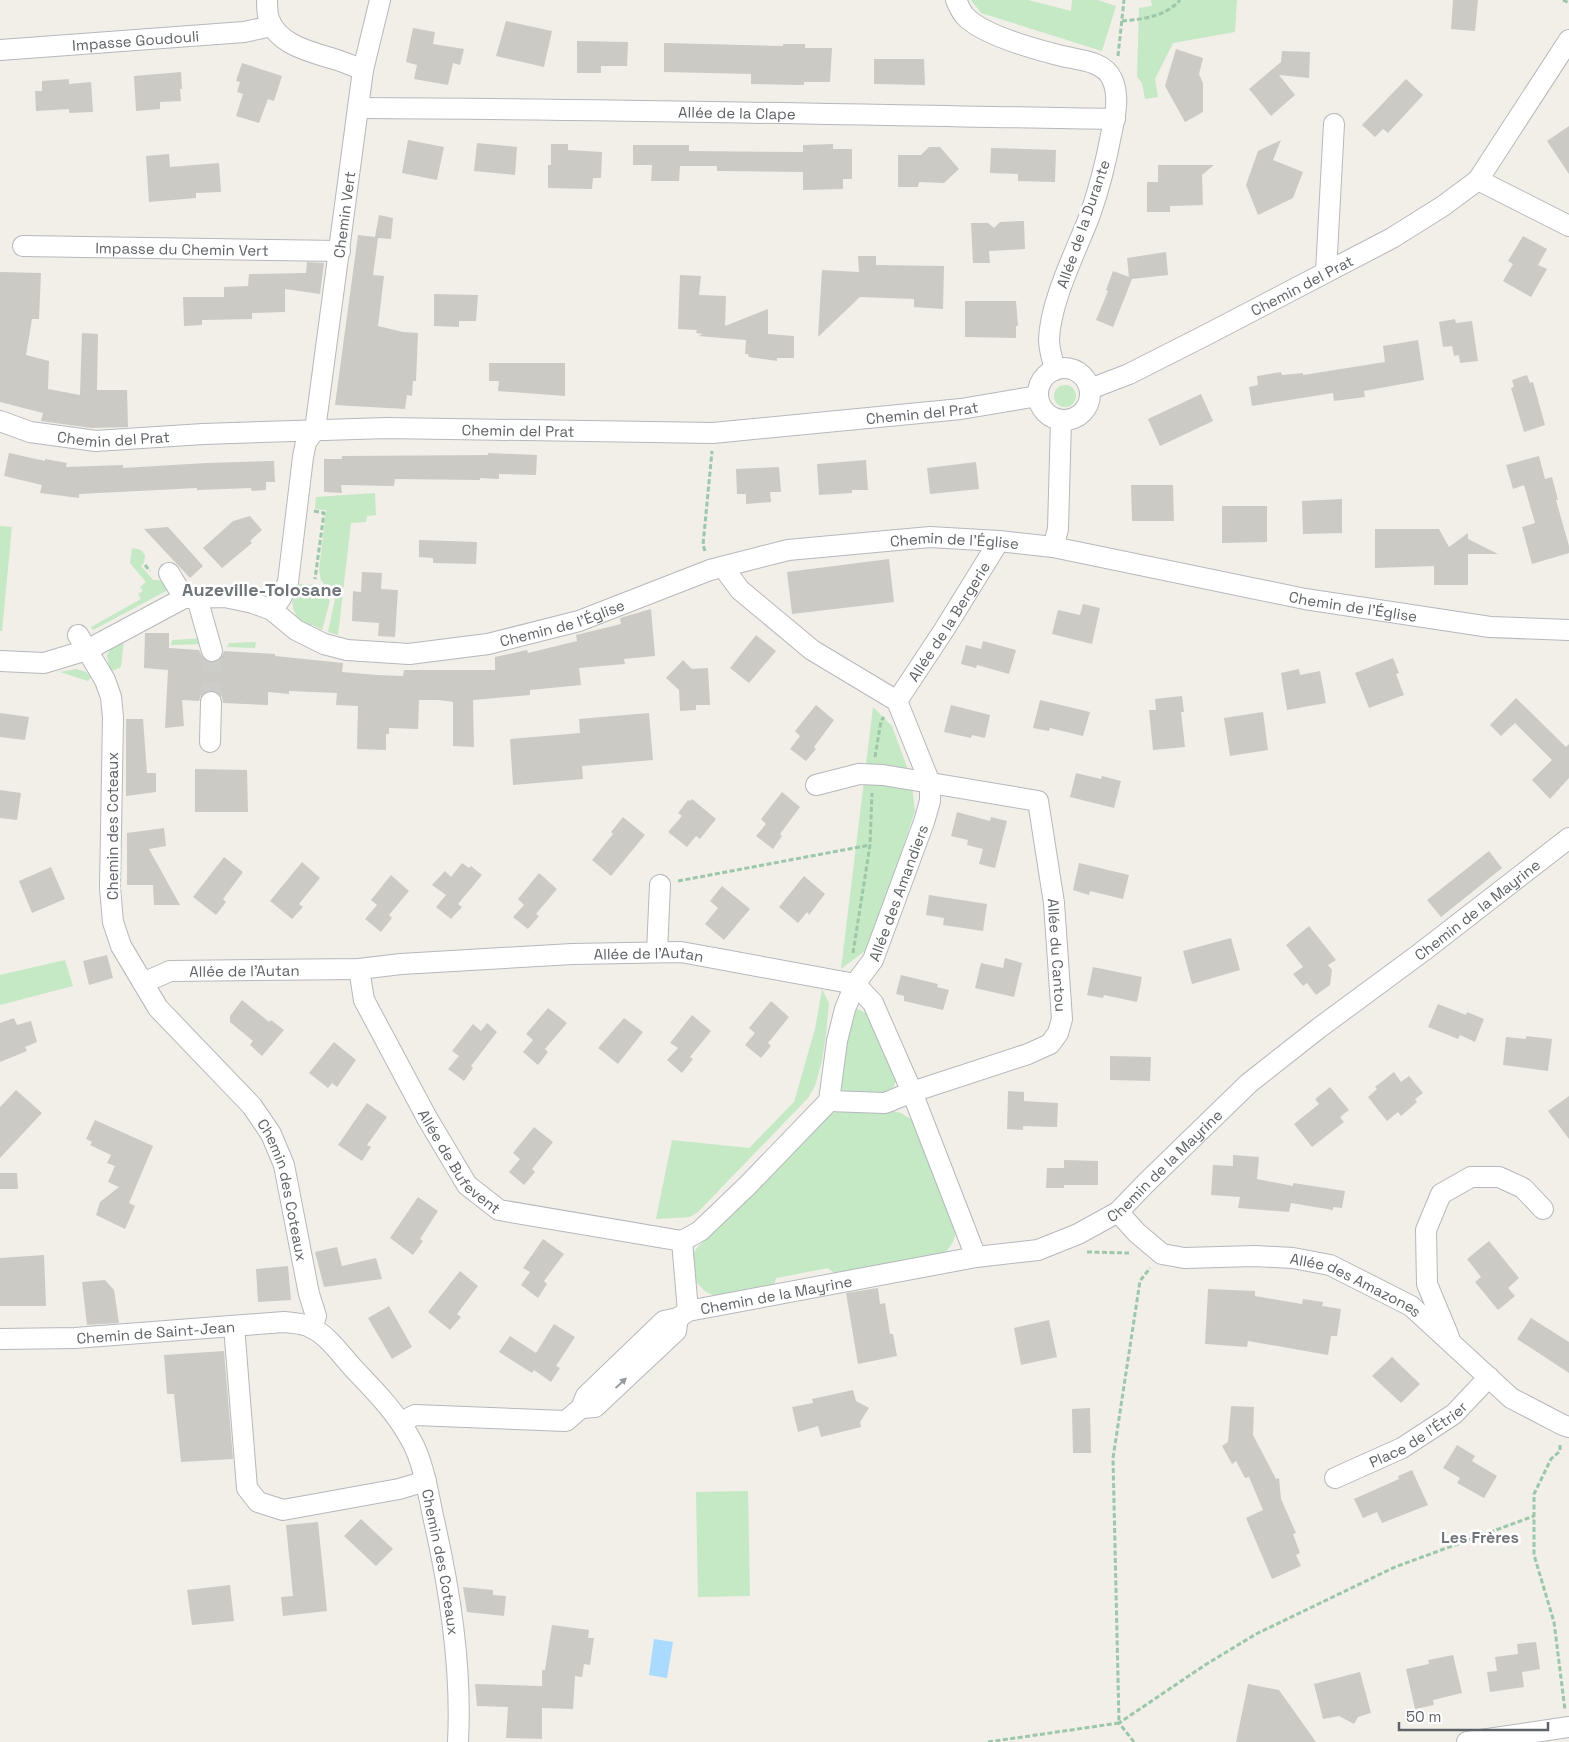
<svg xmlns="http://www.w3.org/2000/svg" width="1569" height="1742" font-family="'Space Grotesk',sans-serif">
<rect width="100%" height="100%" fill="#f1efe8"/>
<path fill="#c5e8c5" d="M971,0H1028L1071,11L1072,0H1098L1116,6L1102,51L981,13Z
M1151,0H1237L1235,32L1173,43L1155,79L1158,97L1145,99L1142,83L1137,77L1139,8L1152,6Z
M1054 396a11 11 0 1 1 22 0a11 11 0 1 1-22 0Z
M375,493L376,515L367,516L366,522L351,523L338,635L328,632L335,599L321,580L319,570L326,510L315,509L316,497Z
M0,526L12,527L2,631H0Z
M132,548L141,550L145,555L144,563L141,566L153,580C160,580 168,582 166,591L93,630L91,627L141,599L138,594L143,591L140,587L146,582L130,563Z
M297,584L316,585L330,601L322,630L313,625L306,626C291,612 289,604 297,584Z
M124,638L121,667L110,672L107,655L114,644Z
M207,638V644L171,645L172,640Z
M256,642L255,648L227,647L229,643Z
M76,669L86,672L91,677L88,681L60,672Z
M873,707L892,726L911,778L915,811L870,947L841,969Z
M65,960L73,986L0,1005V975Z
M822,989L829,1003L826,1034L822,1061L815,1086L808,1098L698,1212L690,1217L656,1219L672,1140L749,1148L794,1102L815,1029Z
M857,1009L869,1014L896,1080L893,1089L885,1097L846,1093L840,1088L849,1016Z
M841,1109H885L901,1113L914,1121L957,1229L953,1242L944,1255L839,1277L828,1268L776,1278L773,1288L718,1298L705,1291L694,1280L692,1255L697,1248L809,1133L831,1114Z
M748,1491L750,1596L698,1597L696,1492Z"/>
<path fill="#aadaff" d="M654,1639L673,1642L667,1678L649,1675Z"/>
<path fill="#cccac5" d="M1453,0H1478L1475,31L1451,29Z
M506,21L552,31L544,67L496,56Z
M413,28L435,32L433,44L464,49L460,65L453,63L448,85L414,79L417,65L406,62Z
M577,41L628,42L627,66H601V73H577Z
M664,43L783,46V44H805V48H832L830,82H804V85L751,84V74L664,72Z
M1176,49L1203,58L1199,74L1203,83V112L1185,122L1165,86Z
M1282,51L1310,52L1309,78L1279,75L1295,95L1271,116L1249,89L1281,62Z
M874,59H924L925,85L874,84Z
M242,63L282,76L274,101L268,99L259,123L236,116L243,94L237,92L240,82L236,81Z
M181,72L182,89H180L181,101L160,102V109L136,111L134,76Z
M69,79V84L91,82L93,112L69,113V109L36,111L35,91H42V81Z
M1406,79L1423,95L1388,133L1383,129L1375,137L1362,125Z
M1569,126V174L1547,141Z
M408,140L444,147L437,180L402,173Z
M1281,140L1273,160L1303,172L1293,198L1258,215L1246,185L1258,151Z
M477,143L517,147L515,175L474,171Z
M551,144H568V150L602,152L601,178H593L592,189L548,188V165H551Z
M833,144V149H852V179H843V189L803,190V172L717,171V166H680L679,181H651L652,165H633V145H689V151L803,152V145Z
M929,147H940L959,169L944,183L919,182L918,187H898V155H921Z
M991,148L1056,150L1055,182L1018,181V174L990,173Z
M169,154L170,167L219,163L221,192L196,193V198L149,202L146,156Z
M1158,165H1214L1202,175L1203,205L1170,206V212H1147V182H1158Z
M379,215L393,218L391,239L378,238L373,275L384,276L378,326L403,332L418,333L416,381H413L412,396L407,395L405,409L335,405L358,235L375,237Z
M1024,221L1025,249L989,251L990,263H973L971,223H988L994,228L1000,222Z
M1523,236L1547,249L1538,265L1547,269L1531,297L1503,281L1513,264L1508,261Z
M1166,252L1168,275L1132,279L1113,327L1096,320L1108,291L1106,290L1113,271L1129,277L1127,258Z
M858,256H876V265L944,266L943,309L914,307V299L860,297L818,337L822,270L859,272Z
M307,262L324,263L320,294L285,289V312L252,313V319L202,320V325L184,326L183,297H224V287L248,286L249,274L306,273Z
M0,272L41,273L39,319H32L26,355L49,361L48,389L80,395L82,333L98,334L97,390H127L128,427L91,428L41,421L43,413L0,402Z
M680,275L701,276L699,295L726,296L725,326L768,309V334L794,336V358H777V361L749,357L748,354H745L746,340L698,336L703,334L696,333L697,330L678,329Z
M434,294L478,295L476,321H459V327L434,326Z
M965,301H1016L1018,326H1016V338L965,337Z
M1455,319L1456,323L1472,321L1478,361L1460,363L1459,355L1454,356L1452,346L1443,347L1439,322Z
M1418,340L1424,380L1364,391L1365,397L1334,401L1333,393L1252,406L1249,387L1258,385L1257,376L1281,372L1282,375L1303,373V375L1385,362L1383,346Z
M489,363H565V396L498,391L499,381H489Z
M1527,375L1530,383L1533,382L1545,425L1524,432L1511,388L1514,387L1512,380Z
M1201,394L1213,421L1160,446L1148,419Z
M9,453L45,461V459L67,463L66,467L123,465V468L206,463L274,461L275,482H266V490L252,491L251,488L197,490V488L79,494V498L40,493L42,485L4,476Z
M488,453L537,455L536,475L499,474V479L480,478V480L395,479L394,486L341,485L342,493L324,492V459H342V456L488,455Z
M1539,456L1545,479L1552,477L1558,500H1556L1569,546V553L1532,564L1522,527L1535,523L1524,485L1513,489L1506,465Z
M866,460L868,490H852V493L819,495L817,464Z
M976,462L979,489L930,494L927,468Z
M779,467L781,492H770L771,502L746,504V494H737L736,469Z
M1131,485H1173L1174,521H1132Z
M1342,499V533L1303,534L1302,501Z
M1222,506H1267V542L1222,543Z
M250,516L262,530L250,541L252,543L222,568L203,548L233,521Z
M168,527L203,566L190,578L144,529Z
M1375,529H1439L1449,547L1468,533V539L1498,554H1468V585H1434V566L1375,568Z
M419,540L477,542L476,564L433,563V558L419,557Z
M889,559L894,602L792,614L787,572Z
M362,572L382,573L381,589L398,590L395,637L378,636L379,623L352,621L353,591L361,592Z
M1083,604L1100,608L1092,644L1052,634L1058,610L1080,615Z
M651,609L655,656L624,659L625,664L579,668L581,685L530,690V695L473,700L474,747L453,746V702L439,700H419L418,729L389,728V734H386V750L357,749L358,706L336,705L337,693L289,691V694L268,692V705L223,703L222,697L218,692L211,690L205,692L201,695L199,701L182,700L184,726L165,728L168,670L144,668L145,633H169V648L199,650L203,659L210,663L216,662L220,660L224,651L275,654V656L343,663L342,672L377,675L403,676L404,670H495V657L527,650L528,653L577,641L576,635L621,624L620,618Z
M756,635L776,651L749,683L730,668Z
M983,641L1016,650L1009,674L977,665L976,668L961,664L966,645L981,649Z
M1393,658L1399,673L1396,674L1404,695L1369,708L1355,673Z
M683,660L692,669L708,668L710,705H696V710L680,711L679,690L666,678Z
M1299,669L1300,675L1320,671L1326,703L1287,710L1281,673Z
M1182,696L1184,712H1181L1185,747L1153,750L1149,710H1156L1155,699Z
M1516,698L1566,747L1569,744V778L1550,799L1532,780L1552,760L1515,723L1501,736L1490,725Z
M1040,700L1090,712L1083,736L1050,728L1049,731L1033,728Z
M816,705L834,720L814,747L816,749L806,761L790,749L800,736L795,731Z
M951,705L990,715L985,738L972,735L971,738L944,732Z
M1263,712L1268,750L1230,756L1224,718Z
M0,713L29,717L25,740L0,737Z
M649,713L653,760L582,766L583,779L513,785L510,739L580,733L579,719Z
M126,719H143L147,773H156V792L126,796Z
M195,769L247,770L248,812H195Z
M1076,773L1101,779L1102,776L1121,781L1114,808L1070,797Z
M0,790L21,793L17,820L0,818Z
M782,792L800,807L780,834L782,836L773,849L756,836L766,824L761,819Z
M692,799L716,819L700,839L696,836L687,847L668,832L682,816L678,813L688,800L690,801Z
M957,812L990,821L991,817L1007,821L995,868L979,864L983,849L967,845L968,840L951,836Z
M623,817L645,835L611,876L592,860L613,834L611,832Z
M164,828L166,846L149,849L180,905H154L153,885H127V833Z
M1489,851L1502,868L1441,917L1427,900Z
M224,857L243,872L223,899L226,902L216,915L193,897Z
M302,862L320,878L299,904L303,907L292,919L270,901Z
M462,863L469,868L471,866L482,875L458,904L462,907L451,919L436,907L446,895L432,885L445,871L451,877Z
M1079,863L1129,875L1123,899L1090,891L1089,895L1073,890Z
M51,867L65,899L32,913L19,881Z
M539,873L557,889L536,914L539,916L528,929L513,917L524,905L518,899Z
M391,875L409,891L389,915L392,918L381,932L365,919L377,905L371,900Z
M804,876L825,894L809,915L807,912L798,923L779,907Z
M722,886L750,909L724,940L705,924L718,908L710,901Z
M929,895L987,904L983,931L943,925L944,918L926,915Z
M1309,926L1336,960L1328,965L1332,970L1330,985L1316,995L1307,983L1303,986L1293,974L1303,967L1286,945Z
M1231,938L1240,970L1192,984L1183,951Z
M107,955L113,978L89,985L83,961Z
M1005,958L1022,963L1014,997L975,988L981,963L1003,968Z
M1093,967L1142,977L1137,1002L1104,995L1103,998L1087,995Z
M901,975L938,984L937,987L949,990L943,1010L904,1001V996L896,994Z
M242,1000L269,1022L271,1020L284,1030L262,1056L250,1045L253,1041L230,1022V1016Z
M771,1001L789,1017L768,1043L771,1046L761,1058L745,1045L755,1033L749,1028Z
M1438,1004L1466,1015L1467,1012L1484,1019L1475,1042L1460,1035L1458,1039L1428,1027Z
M548,1008L567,1023L545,1049L548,1052L538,1065L523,1052L533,1040L526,1034Z
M692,1015L711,1031L690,1057L693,1059L682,1073L667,1060L678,1048L670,1043Z
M14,1018L17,1025L31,1021L37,1042L25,1047L27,1051L0,1062V1023Z
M624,1018L643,1032L618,1064L598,1048Z
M487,1023L497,1032L471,1066L473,1068L464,1081L448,1069L459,1056L452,1051L473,1024L481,1031Z
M1526,1036L1552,1039L1548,1071L1503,1065L1506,1037L1526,1039Z
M334,1042L356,1060L337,1087L332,1083L328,1088L309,1073Z
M1110,1056L1151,1057L1150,1081L1110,1080Z
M1394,1072L1401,1082L1409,1076L1423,1093L1415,1099L1417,1102L1401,1116L1398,1112L1387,1121L1368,1097L1377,1089L1375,1087Z
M1330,1087L1349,1110L1340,1117L1344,1122L1312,1147L1294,1124L1319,1104L1315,1099Z
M16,1090L42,1113L0,1158V1107Z
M1008,1091L1024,1092V1101L1058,1103L1057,1127L1023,1126V1130L1007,1129Z
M1569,1096V1139L1548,1111Z
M367,1103L387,1117L367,1145L371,1147L362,1161L338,1145Z
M95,1120L153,1146L129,1203L135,1206L125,1229L96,1215L100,1202L119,1187L108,1182L115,1166L107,1163L111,1155L90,1145L92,1142L86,1139Z
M534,1127L553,1142L532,1169L535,1172L524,1185L509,1172L520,1159L513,1153Z
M1233,1155L1259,1157L1257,1179L1293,1186V1183L1345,1191L1342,1208L1333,1207V1210L1291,1203L1289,1212L1238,1208L1240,1197L1211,1195L1213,1165L1233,1166Z
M1064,1160L1098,1161V1185H1064V1188H1046L1047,1168H1064Z
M0,1173H17L18,1189H0Z
M418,1197L438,1211L420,1239L423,1241L413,1255L390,1238Z
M543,1239L564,1254L544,1281L547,1284L538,1298L521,1285L530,1272L523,1268Z
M1489,1241L1519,1278L1508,1288L1515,1296L1498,1310L1475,1282L1481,1277L1467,1259Z
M337,1247L342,1266L376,1258L382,1279L324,1287L315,1252Z
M44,1255L46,1306H0V1258Z
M288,1266L291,1300L258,1302L256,1269Z
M460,1271L478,1286L457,1314L461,1317L450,1330L428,1312Z
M105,1280L114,1290L119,1323L87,1325L82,1282Z
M878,1288L880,1304L885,1303L890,1334H893L897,1356L858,1364L846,1293Z
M1208,1289L1255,1291V1296L1302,1304L1303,1299L1323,1302L1322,1306L1341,1309L1337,1336H1331L1328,1355L1248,1341L1247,1347L1205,1344Z
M389,1306L412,1347L392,1359L368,1318Z
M1531,1318L1569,1342V1373L1517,1339Z
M1049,1320L1057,1357L1021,1365L1014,1328Z
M554,1324L575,1337L556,1366L560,1368L551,1382L534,1370L532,1373L499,1352L510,1336L536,1353Z
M224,1351L233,1459L181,1462L174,1394H167L164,1355Z
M1392,1357L1420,1384L1401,1403L1372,1376Z
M853,1390L856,1401L869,1408L860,1422L861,1427L821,1437L818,1426L798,1432L792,1407L813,1403L812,1399Z
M1231,1406L1254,1407L1253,1435L1276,1479L1279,1478L1281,1499L1296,1533L1293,1534L1300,1553L1296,1555L1301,1566L1272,1579L1246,1518L1263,1510L1249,1477L1245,1478L1236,1461L1232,1464L1222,1446L1228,1442Z
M1090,1408L1091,1453H1073L1072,1409Z
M1457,1445L1475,1456L1472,1461L1497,1476L1484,1498L1457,1483L1460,1478L1443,1468Z
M1412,1470L1428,1505L1382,1523L1377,1512L1363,1518L1354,1499L1399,1479L1398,1476Z
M361,1519L393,1549L376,1566L344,1536Z
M318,1522L327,1611L283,1616L281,1597L293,1596L286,1525Z
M230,1585L234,1621L192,1625L187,1590Z
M463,1587L493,1590V1595L506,1596L504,1616L467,1612Z
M552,1625L589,1630L588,1638H594L590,1665L584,1664L582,1677L575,1676L573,1709L542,1708V1739L506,1738L508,1707L477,1706L475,1684L542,1686V1670H545Z
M1536,1642L1540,1669L1522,1672L1524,1687L1490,1692L1487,1672L1497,1671L1495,1657L1518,1654L1517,1644Z
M1453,1655L1462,1693L1433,1700L1434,1705L1415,1709L1406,1669L1429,1664L1428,1660Z
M1360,1672L1371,1713L1358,1717L1354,1724L1339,1716L1323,1719L1314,1684Z
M1248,1684L1279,1690L1316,1742H1236Z"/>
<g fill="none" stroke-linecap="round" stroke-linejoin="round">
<path stroke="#ccccc8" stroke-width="20" stroke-dasharray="20 10" stroke-linecap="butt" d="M211,702L212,651"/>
<defs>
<g id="minor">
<path d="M267,0C267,6 267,13 269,19C278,45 311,52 334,59C344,62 353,66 363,70"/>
<path d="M956,0C959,6 961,12 965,16C982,35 1038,50 1062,56C1079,60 1104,61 1112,79C1120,96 1115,117 1111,135C1106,162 1099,189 1090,215C1076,251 1050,302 1049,340C1049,350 1053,361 1055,370"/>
<path id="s1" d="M0,50L244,32L272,26"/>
<path id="s2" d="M359,108C611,109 863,115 1115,119"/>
<path d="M1478,180L1569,226"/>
<path id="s3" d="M23,246L340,251"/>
<path d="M1326,272L1334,124"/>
<circle cx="1064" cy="394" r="26"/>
<path id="s4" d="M1090,389L1129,374L1208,334L1392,238L1443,206L1478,180L1569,40"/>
<path id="s5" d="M0,421L30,432L96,441L203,434L387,428L713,433L961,409L1038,396"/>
<path d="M1053,547L1058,529L1061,420"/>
<path d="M169,573L184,598"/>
<path d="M197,598L212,651"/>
<path id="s6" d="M272,610L281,598L288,582L303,457L306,442L315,430L363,70L380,0"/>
<path id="s7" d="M78,635L105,680L111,697L113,717L110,888L113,922L121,946L158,1008L252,1106L271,1134L284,1165L309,1294L316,1316L312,1328"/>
<path id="s8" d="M0,661L44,663L87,650L184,598L225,597L253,603L272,610L296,630L324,644L347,650L409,654L488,644L579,621L710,570L788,550L930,537L999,541L1053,547L1305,599L1490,627L1569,630"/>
<path id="s9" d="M897,701L944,630L999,541"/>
<path d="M210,742L211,702"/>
<path id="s10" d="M816,785L859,774L883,775L1038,801L1054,903L1062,1019L1058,1033L1050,1044L1028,1054L912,1092L885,1103L829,1101"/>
<path d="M657,952L660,885"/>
<path id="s11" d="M359,969L364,1000L427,1118L467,1185L499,1210L682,1241"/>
<path id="s12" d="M143,983L170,971L359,969L401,964L572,954L681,952L855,984L873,1003L912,1092L976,1257"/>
<path id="s13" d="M1118,1212L1137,1233L1162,1254L1184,1258L1255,1256L1293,1258L1330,1265L1411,1306L1511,1398L1563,1425L1569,1427"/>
<path id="s14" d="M682,1241L700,1231L748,1185L829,1101L837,1041L845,1009L855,984L873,960L924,822L930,801V783L897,701L812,650L740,590L723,567"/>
<path d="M682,1241L688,1311"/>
<path d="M234,1326L247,1488L258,1502L283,1510L399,1489L426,1481"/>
<path d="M1449,1337L1427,1284L1426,1230L1441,1194L1471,1177H1499L1523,1188L1543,1209"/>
<path id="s15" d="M0,1339L75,1338L284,1322C293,1323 302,1323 310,1327C328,1335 341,1355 354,1369C375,1391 396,1412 411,1440C423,1461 428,1492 433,1516C450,1590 462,1666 458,1742"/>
<path d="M581,1408L595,1407L676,1331L678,1318"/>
<path id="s16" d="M401,1422L415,1415L566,1421L581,1408L586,1396L664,1321L678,1318L688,1311L976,1257L1038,1250L1078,1234L1118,1212L1147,1182L1249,1083L1319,1028L1422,952L1569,838"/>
<path id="s17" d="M1335,1478L1402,1448L1454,1414L1489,1377"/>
<path d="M1467,1742L1569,1727"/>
</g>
</defs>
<use href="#minor" stroke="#b5b8bc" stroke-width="22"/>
<path stroke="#9cc7a9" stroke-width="3" stroke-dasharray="5 2.5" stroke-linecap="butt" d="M1563,0L1569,3
M1122,21C1143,19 1165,17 1180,0
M1118,56L1124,0
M314,511L324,513L315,579
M705,551L703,545L712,451
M145,565L150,571
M875,757L881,721L884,717
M678,881L870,845
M853,953L870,845L872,793
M1087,1252L1129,1253
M1560,1445V1451L1551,1459L1534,1494V1555L1554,1622L1565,1710
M988,1742L1119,1723L1113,1458L1140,1281L1150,1268
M1134,1742L1119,1723L1205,1665L1256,1634L1395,1567L1534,1516"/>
<use href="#minor" stroke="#fff" stroke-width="20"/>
</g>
<defs><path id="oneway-solid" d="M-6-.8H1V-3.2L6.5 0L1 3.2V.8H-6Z" transform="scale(1.25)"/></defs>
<use fill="#979a9d" href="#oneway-solid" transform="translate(621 1383) rotate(-43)"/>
<g text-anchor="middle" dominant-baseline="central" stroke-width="5" stroke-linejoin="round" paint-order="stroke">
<g font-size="15" fill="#5f6368" stroke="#fff">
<text stroke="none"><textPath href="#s1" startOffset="136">Impasse Goudouli</textPath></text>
<text stroke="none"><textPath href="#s2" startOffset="378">Allée de la Clape</textPath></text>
<text stroke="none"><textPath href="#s6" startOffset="406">Chemin Vert</textPath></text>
<text transform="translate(1083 224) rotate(-71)">Allée de la Durante</text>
<text stroke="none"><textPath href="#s3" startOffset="159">Impasse du Chemin Vert</textPath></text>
<text stroke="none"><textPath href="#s4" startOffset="236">Chemin del Prat</textPath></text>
<text stroke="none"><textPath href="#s5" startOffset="926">Chemin del Prat</textPath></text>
<text stroke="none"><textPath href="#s5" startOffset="521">Chemin del Prat</textPath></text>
<text stroke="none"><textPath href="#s5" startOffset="116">Chemin del Prat</textPath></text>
<text stroke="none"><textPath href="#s8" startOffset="999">Chemin de l'Église</textPath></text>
<text stroke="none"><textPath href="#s8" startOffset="1404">Chemin de l'Église</textPath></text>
<text stroke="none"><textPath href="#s9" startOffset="95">Allée de la Bergerie</textPath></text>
<text stroke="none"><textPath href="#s8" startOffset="594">Chemin de l'Église</textPath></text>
<text transform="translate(112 826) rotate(-90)">Chemin des Coteaux</text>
<text stroke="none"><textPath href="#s14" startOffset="426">Allée des Amandiers</textPath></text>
<text stroke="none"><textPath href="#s16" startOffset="1249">Chemin de la Mayrine</textPath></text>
<text stroke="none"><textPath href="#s10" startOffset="381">Allée du Cantou</textPath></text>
<text stroke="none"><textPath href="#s12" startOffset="509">Allée de l'Autan</textPath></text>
<text stroke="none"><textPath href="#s12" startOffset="104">Allée de l'Autan</textPath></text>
<text stroke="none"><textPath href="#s11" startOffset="220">Allée de Bufevent</textPath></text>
<text stroke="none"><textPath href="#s16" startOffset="844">Chemin de la Mayrine</textPath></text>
<text stroke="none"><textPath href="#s7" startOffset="620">Chemin des Coteaux</textPath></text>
<text stroke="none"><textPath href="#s13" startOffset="261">Allée des Amazones</textPath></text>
<text stroke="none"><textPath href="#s16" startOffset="424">Chemin de la Mayrine</textPath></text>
<text stroke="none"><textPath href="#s15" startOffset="156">Chemin de Saint-Jean</textPath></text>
<text stroke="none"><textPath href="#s17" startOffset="94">Place de l'Étrier</textPath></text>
<text stroke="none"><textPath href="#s15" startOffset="590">Chemin des Coteaux</textPath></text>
</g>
<g font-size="16" font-weight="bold" fill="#70757a" stroke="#fff">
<text x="1480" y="1537">Les Frères</text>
</g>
<g font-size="18" font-weight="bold" fill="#70757a" stroke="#fff">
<text x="262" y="589">Auzeville-Tolosane</text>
</g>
</g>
<path d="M1399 1722v8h149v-8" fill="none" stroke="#5f6368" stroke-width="2.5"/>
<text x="1406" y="1722" font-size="15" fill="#5f6368" stroke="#ffffff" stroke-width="4" paint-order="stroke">50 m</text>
</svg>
